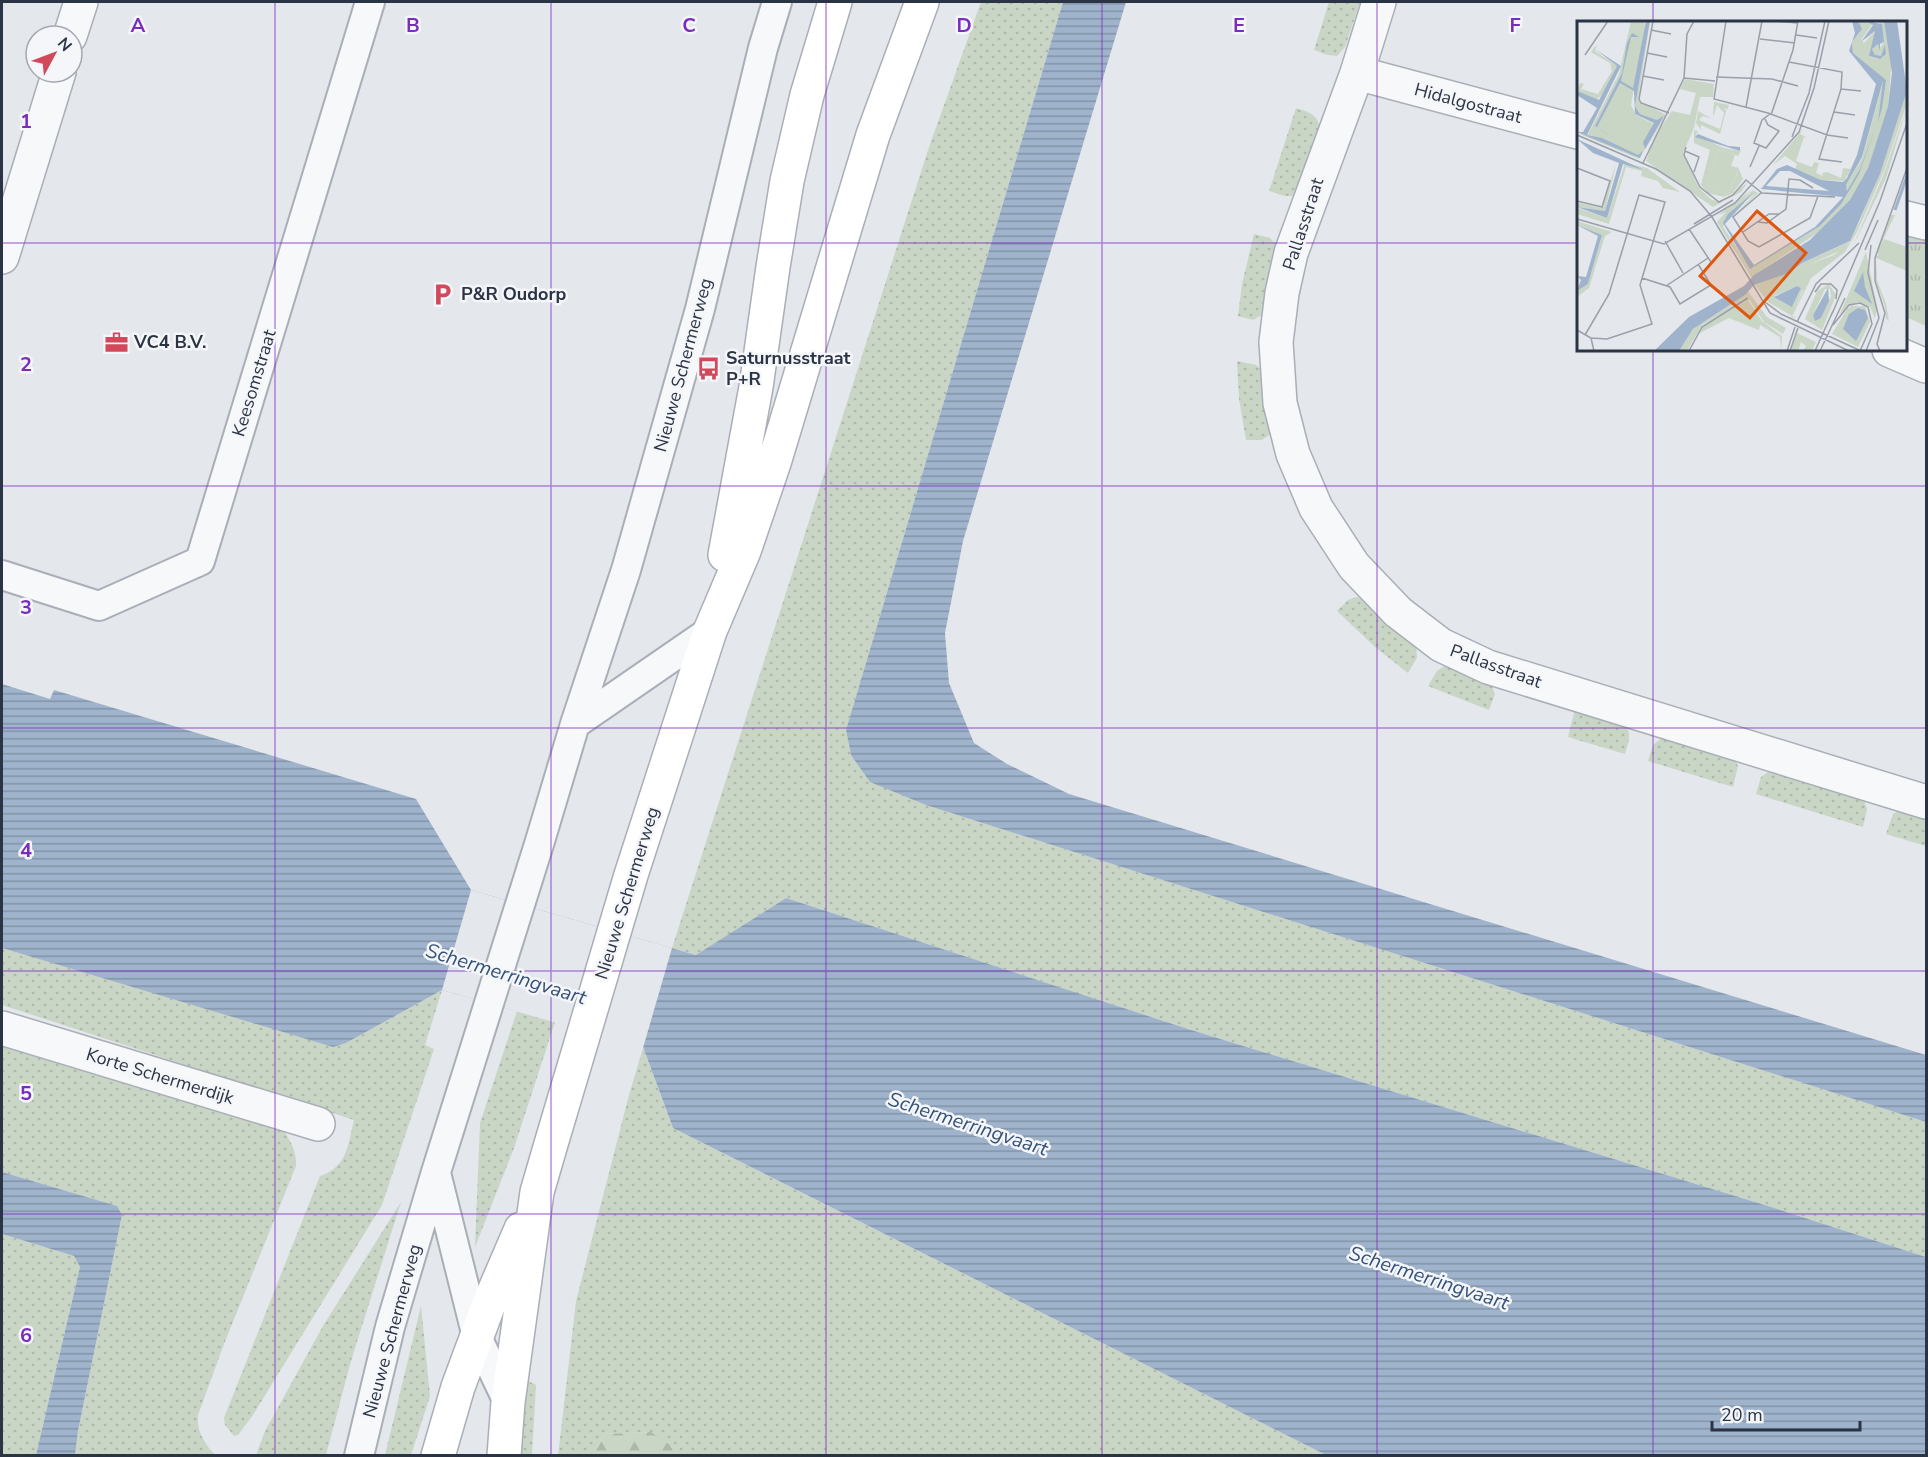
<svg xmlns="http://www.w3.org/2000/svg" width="1928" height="1457" font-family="'Nunito Sans',sans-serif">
<defs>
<pattern id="grass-dots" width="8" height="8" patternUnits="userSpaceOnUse" patternTransform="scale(1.5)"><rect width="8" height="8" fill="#c9d6c5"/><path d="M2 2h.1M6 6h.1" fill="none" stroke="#adb8ab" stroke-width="1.8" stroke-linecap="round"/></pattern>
<pattern id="forest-firs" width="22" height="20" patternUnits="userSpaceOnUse" patternTransform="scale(1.5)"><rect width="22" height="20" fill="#c9d6c5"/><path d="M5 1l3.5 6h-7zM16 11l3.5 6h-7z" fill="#adb8ab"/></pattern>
<pattern id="park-tufts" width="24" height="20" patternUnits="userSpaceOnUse" patternTransform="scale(1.5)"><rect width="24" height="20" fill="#c9d6c5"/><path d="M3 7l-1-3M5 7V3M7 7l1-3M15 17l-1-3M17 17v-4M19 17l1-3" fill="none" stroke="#adb8ab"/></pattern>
<pattern id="water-rules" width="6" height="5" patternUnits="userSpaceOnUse" patternTransform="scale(1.5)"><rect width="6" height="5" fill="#9fb4cc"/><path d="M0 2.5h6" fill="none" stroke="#8293a7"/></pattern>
</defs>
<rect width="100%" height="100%" fill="#e4e7ec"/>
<path fill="url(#grass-dots)" d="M981,2H1063L846,730L851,755L926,805L1926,1122V1257L1768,1206L1188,1029L786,898L697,955L672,948L929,147Z
M1329,2H1360L1345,47L1337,56L1328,55L1314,50Z
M1296,108C1308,112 1318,114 1320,128L1296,194C1287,199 1279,194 1269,191Z
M1254,234L1270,238L1277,245L1266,313L1253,320L1238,316L1242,284Z
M1237,361L1256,365L1266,373L1272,433L1262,440H1246L1239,399Z
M1356,597L1363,598L1416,644L1417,658L1408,673L1375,647L1337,611L1348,600Z
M1446,665L1491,684L1495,694L1489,710L1428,686L1437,671Z
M1579,709L1624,724C1633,734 1628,742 1625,754L1568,737L1574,713Z
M1663,737L1734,758L1738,766L1733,787L1648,761L1653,745Z
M1771,770L1863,798L1867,809L1863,827L1756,794L1761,777Z
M1902,810L1926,816V846L1886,834L1893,814Z
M2,948L333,1046L346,1043L442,990L425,1045L434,1049L382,1205L253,1415L238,1435L234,1436L225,1425L224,1418L320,1176C348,1167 348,1144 354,1120L2,1005Z
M517,1011L555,1022L514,1148L475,1247L480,1123Z
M2,1036L280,1124C288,1138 297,1149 296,1166L224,1344L198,1415C196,1431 205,1444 215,1455H75L78,1431L122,1215L116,1206L2,1172Z
M643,1048L673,1128L1326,1455L685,1456L651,1432L604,1434L592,1455L558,1456L576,1301L629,1095Z
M401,1202L351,1361L326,1455H256L265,1431L323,1326Z
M2,1234L74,1256L80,1267L36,1455H2Z
M421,1306L430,1396L411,1455H385Z
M528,1381L536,1385L532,1455L520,1456L523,1415Z"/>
<path fill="url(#forest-firs)" d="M651,1432L685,1455H592L604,1434Z"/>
<path fill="url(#park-tufts)" d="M1906,235L1926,240V326L1906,317Z"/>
<path fill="url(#water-rules)" d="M1063,2H1126L963,541L945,633L949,683L974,743L1007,764L1069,794L1926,1055V1122L926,805L870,782L851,755L846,730Z
M2,684L50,699L54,690L416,799L471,890L696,955L786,898L1188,1029L1768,1206L1926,1257V1455H1326L673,1128L643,1047L442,990L346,1043L333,1047L2,948Z
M2,1172L117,1206L122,1215L78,1431L75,1455H36L80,1267L74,1256L2,1234Z"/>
<path fill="#e4e7ec" d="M471,890L672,948L643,1048L442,990Z"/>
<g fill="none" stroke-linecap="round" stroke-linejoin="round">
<defs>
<path id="service" d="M2,575L99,606L200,561L370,2
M575,724L710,631
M436,1173L477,1337L508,1402
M359,1456L390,1327L436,1172L540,841L575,724L626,570L700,309L763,48L777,2"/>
<path id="minor" d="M1379,2L1357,73L1291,253L1282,293L1276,342L1280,403L1293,454L1316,508L1354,566L1398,612L1441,645L1488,667L1926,802
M70,36L81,2
M1357,73L1578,132
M1906,218L1926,223
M2,257L59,72
M1889,350L1926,366
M2,1028L318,1124"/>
<path id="secondary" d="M725,555L756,387L773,267L787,181L807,95L835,2
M438,1456L458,1387L490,1301L521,1229
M504,1456L508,1402L537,1192L551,1144L631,875L710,631L744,551L774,463L873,135L922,2"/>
</defs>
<use href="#service" stroke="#a9aeb7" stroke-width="32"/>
<use href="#minor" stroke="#a9aeb7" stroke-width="36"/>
<use href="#secondary" stroke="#a9aeb7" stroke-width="36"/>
<use href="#service" stroke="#f7f8fa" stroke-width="28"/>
<use href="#minor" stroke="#f7f8fa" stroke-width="33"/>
<use href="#secondary" stroke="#fff" stroke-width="33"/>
</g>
<path fill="none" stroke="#7b2cbf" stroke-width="1.5" stroke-opacity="0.55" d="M275,2V1456M551,2V1456M826,2V1456M1102,2V1456M1377,2V1456M1653,2V22M2,243H1578M1906,243H1926M1653,350V1456M2,486H1926M2,728H1926M2,971H1926M2,1214H1926"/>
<defs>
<symbol id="parking-bare" viewBox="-9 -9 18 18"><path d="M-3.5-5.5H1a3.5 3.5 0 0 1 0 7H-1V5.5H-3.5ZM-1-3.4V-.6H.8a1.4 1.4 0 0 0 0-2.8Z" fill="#d1495b" stroke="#f4f6f9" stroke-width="2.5" paint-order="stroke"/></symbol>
<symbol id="office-bare" viewBox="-9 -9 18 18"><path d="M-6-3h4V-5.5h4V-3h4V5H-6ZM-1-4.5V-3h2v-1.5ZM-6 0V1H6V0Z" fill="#d1495b" stroke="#f4f6f9" stroke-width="2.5" paint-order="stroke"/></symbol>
<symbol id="bus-bare" viewBox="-9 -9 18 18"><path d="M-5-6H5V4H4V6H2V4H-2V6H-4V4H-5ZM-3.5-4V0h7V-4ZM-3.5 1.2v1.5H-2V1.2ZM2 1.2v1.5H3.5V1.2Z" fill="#d1495b" stroke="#f4f6f9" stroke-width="2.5" paint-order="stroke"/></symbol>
</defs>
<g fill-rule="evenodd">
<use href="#parking-bare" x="426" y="278" width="33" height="33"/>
<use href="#office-bare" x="100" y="326" width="33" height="33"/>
<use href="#bus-bare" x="692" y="352" width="33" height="33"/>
</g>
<g text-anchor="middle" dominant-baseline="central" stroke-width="5" stroke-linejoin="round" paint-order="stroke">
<g font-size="18" fill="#2b3445" stroke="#f4f6f9">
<text transform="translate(1468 103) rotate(15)">Hidalgostraat</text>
<text transform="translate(1303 224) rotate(-72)">Pallasstraat</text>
<text transform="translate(683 365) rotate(-75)">Nieuwe Schermerweg</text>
<text transform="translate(254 383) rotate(-73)">Keesomstraat</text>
<text transform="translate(1496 666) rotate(20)">Pallasstraat</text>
<text transform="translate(627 893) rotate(-73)">Nieuwe Schermerweg</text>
<text transform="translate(160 1076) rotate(17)">Korte Schermerdijk</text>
<text transform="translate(392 1331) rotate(-75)">Nieuwe Schermerweg</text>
</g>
<g font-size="18" font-weight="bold" fill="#2b3445" stroke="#f4f6f9" text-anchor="start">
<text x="461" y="294">P&amp;R Oudorp</text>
<text x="134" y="342">VC4 B.V.</text>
<text x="726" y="358">Saturnusstraat<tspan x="726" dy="21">P+R</tspan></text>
</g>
<g font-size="20" font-style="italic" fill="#34527a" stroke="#f4f6f9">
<text transform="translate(506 974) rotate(17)">Schermerringvaart</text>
<text transform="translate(968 1124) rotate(18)">Schermerringvaart</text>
<text transform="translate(1429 1278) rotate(18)">Schermerringvaart</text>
</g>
</g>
<g transform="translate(1577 21)">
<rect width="330" height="330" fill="#e4e7ec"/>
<path d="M54,0H67V4L69,0L54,84L59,94L77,103L66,127L87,96L80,99L63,93L58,85L73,0L61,79L89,94L62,138L0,112L10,115L42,53ZM281,0L296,2L284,19L287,22L298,10L293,36L302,38L306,35H299L295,28L301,23L303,27L307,21L302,0H307L315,38L311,85L291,147L273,180L254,203L177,254L176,259L140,201L149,191L141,194L174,169L167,177L176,169L181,172L155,197L179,172L151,193L146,206L173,247L243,205L268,178L274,166L270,170L269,164L285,137L307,58L276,32L275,21L283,11ZM20,23L18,30L40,45L26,73L18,80L0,70L3,62L7,63L4,68L21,73L35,50L33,42L14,31ZM108,58L137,63L136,76H123L117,107L106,132L122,167L135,179L146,181L171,161L164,171L136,186L69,140L78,115L95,90L113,94L119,72L103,68ZM330,70V82L307,150L280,211L268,231L234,257L215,296L221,295L216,297L192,283L214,296L226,270L221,263L191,275V281L178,264L257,234L273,222L303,153ZM137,81L152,84L150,89L147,86L149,90L143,113L124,104V109L119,102L121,90L135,98L134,101L135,98L126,95L122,99L143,108L147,92L140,84L137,94L136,95ZM330,86L309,157L275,227L306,155ZM227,107L223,113L231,117L227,116L219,140L235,146L237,141L242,142L239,152L246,155L245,152L250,151L264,157L266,147L274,148L267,160L244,159L218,148L220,143L208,135L196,144ZM48,142L70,147L103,171L86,167L81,160L64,155L65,150L49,146L32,203L0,193V187L30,197ZM39,143L28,190L0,186L2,182L24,187ZM314,194H318L301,229L307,218L330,226V250L299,237L300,259L309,283L312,300L309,298L308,286L299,261L298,248L299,235L302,234L300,231L301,225ZM0,200L35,211L28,215L12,267L0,276V270L11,263L25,214L0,204ZM289,231L300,286L298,298L293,286L280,281L263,293ZM252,263L259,274L245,309L228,298L240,270ZM248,268H253L254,275L244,297L236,294ZM170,269L190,296L209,307L206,313L187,301L172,278L125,304L110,330H102L116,308L168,274ZM171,279L185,300L205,315L204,330L203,316L183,304L182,309L152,297L123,312L126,305ZM272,285H288L293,301L281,326L255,313ZM220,312L239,321L235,330H226L229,325L224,321L221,330H214Z" fill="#c9d6c5" fill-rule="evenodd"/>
<path d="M117,109L121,110L119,114L147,127L163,130L166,125L161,135L142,128L129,164L152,172L162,148L166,158L156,172L147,176L131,172L124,164L133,129L117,122ZM219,263L227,265L215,295L191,281V275ZM220,265L224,267L216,285L197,275Z" fill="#c9d6c5" fill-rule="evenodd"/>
<path d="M282,200L275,219L265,229L212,252L225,242L272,221Z" fill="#c9d6c5"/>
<path d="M292,41L313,42V57L301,50Z" fill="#c9d6c5"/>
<path d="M142,128L158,134L154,145L162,147L152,173L129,164Z" fill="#c9d6c5"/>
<path d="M69,0H73L58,85L63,93L80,99L87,95L68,128L66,121L77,102L58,93L57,70L43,62L20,106L49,125L18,105L45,52L50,22L55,12L62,16H54L44,60L56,67ZM275,0H281L285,8L275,21L276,32L309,59L305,87L301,101L306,60L285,136L269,164L270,170L283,148L300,102L282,153L265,182L243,205L173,248L146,202L151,193L176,172L148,203L177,244L238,206L266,176L184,168L200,148L210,144L244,159L266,161L270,157L280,134L299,63L272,30L278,12ZM203,150H213L252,170L189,165ZM289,0L305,3L307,21L303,23V30L301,23L295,28L298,34L304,35L308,24L309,33L303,38L292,35L298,10L284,21L296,4ZM307,0H320L330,70L303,153L273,220L225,242L212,252L177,264L168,274L116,308L102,330H77L112,296L167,265L177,254L233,219L273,179L291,147L311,85L315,52ZM18,28L44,45L10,114L25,117L61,134L66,130L63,137L0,111H6L20,87L0,74V70L22,79L40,45ZM121,113L151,125L163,126V130L118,116ZM0,118L67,149L46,143L30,197L0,186L28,190L42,142L16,132ZM0,204L25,214L11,263L0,270L4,259L0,255L9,256L21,215ZM286,251L288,266L295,283L277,270ZM220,265L224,267L215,286L197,276ZM251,267L252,280L244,297L238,300L236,294ZM281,287L288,289L291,297L279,320L266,308L272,293Z" fill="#9fb4cc" fill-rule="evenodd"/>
<path fill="none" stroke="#9fb4cc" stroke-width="3" d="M318,189L330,155"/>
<path fill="none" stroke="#9a9fa9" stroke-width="1.5" d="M76,0L62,78L64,82L92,92M149,0L137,78L191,92L250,114L271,117M198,0L221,2M74,9L94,13M219,14L240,17M183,18L218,22M70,32L90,36M8,34L31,0M212,41L265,51L264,68M66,55L87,59M139,56L195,58L221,65M107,57L138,60M169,86L185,0M257,91L278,94M194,94L216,29L221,0M188,98L191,104L202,110L189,127L177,122L185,99L193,93M0,114L79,148L113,170L135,196L193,292L272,330M215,116L232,72L248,0M109,126L107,134L123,166L142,181L156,174L169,159L185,172L258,176M108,130L122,136L117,151M265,141L242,138L264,68L284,70M66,142L107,57L110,13L117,0M173,146L182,125M0,147L33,160L25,186L0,180M184,172L156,196L171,220L182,226L233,197L241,175M0,198L87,223L158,182L222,111L237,67L252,0M181,201L190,202L209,188L212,158L223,159L236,167M117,203L156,179M112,208L134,241M166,211L192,193H202M88,220L106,252M288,229L301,199M65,257L93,266L103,283L134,264L121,243M89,265L131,237M238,271L244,263H254L260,269L259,278M188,281L204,293L284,330M255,293L303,180L330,102M220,301L239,263L282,222M256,304L272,284L283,282L291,286L295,303L283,330M0,309L14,317L17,330M8,314L32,273L62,174L88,181L63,264L75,303L30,318L14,317M112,330L125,306L171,277M210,330L218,306M213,330L221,307M238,330L256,290M243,330L268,277M289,330L302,297L291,252L294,224M303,330L300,323L308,292L298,260V237L330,147"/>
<path fill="#df570f" fill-opacity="0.15" stroke="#df570f" stroke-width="3" d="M180,190L229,232L173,297L123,255Z"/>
<rect width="330" height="330" fill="none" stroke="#2b3445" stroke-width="3"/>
</g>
<g font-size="20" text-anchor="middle" font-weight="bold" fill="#7b2cbf" stroke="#f4f6f9" stroke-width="5" stroke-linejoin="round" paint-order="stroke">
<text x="138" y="32">A</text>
<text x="413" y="32">B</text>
<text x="689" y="32">C</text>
<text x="964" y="32">D</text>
<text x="1239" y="32">E</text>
<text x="1515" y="32">F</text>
<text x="26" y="128">1</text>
<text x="26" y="371">2</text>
<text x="26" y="614">3</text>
<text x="26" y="857">4</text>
<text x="26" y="1100">5</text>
<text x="26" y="1342">6</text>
</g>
<rect width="1928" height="1457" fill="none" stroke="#2b3445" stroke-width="6"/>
<g transform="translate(54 54) rotate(49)"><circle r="28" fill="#f4f6f9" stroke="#a4a8b1" stroke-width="1.5"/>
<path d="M0-4.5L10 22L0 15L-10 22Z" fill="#d1495b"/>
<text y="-9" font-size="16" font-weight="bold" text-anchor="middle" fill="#2b3445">N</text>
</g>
<path d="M1712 1421v9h148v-9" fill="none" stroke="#2b3445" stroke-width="3"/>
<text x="1721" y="1421" font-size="18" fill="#2b3445" stroke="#f4f6f9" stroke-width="4.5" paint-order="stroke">20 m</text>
</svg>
